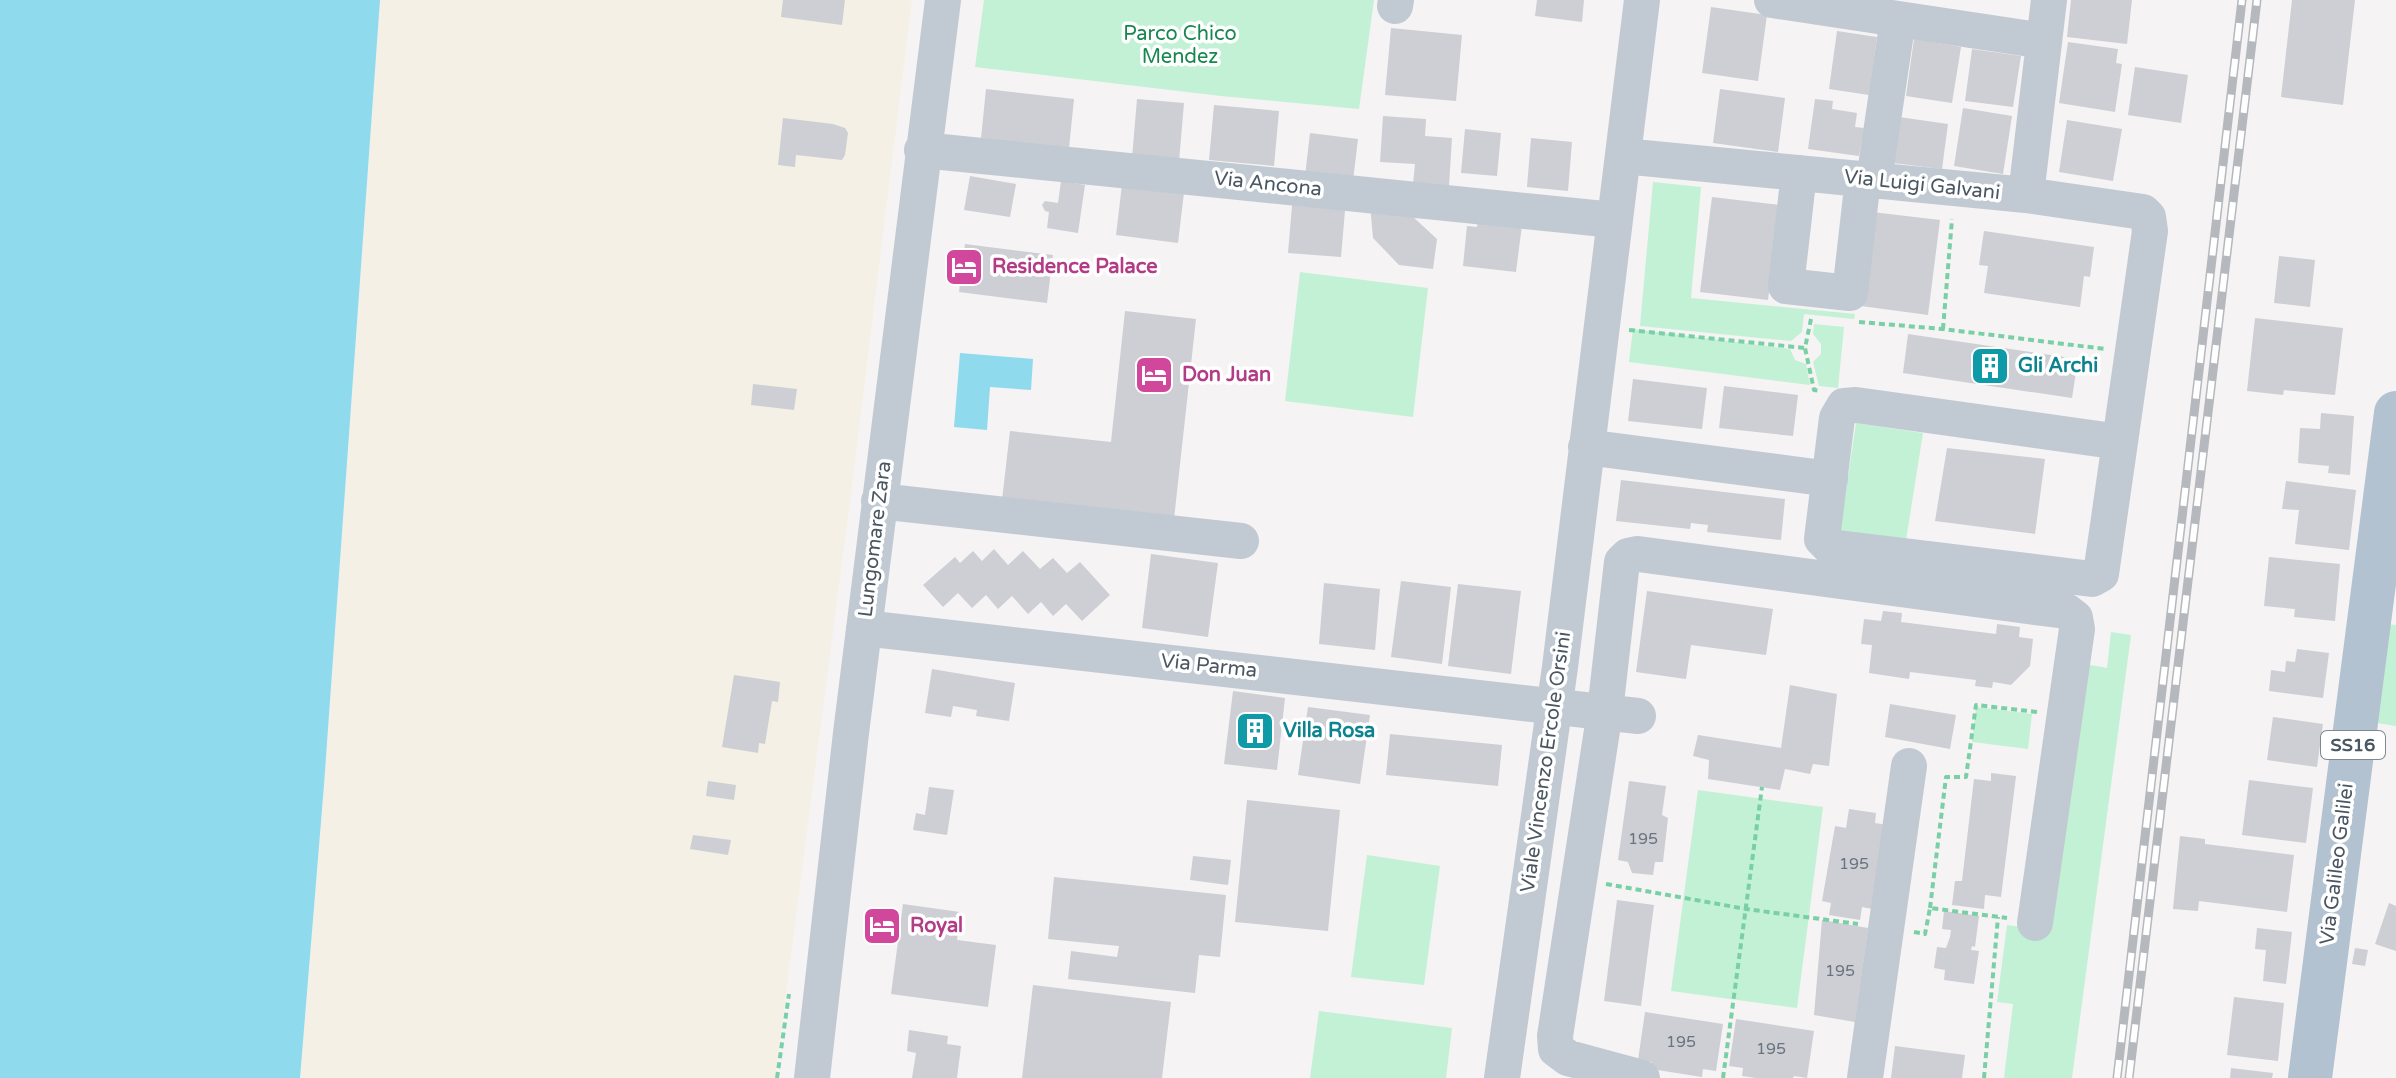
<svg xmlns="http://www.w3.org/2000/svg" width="2396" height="1078" font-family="'Varela Round',sans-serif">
<rect width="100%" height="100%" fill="#f5f3f3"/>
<path fill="#c3f1d5" d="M984,0H1374L1359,109L1221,96L975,67Z
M1653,182L1701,187L1691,298L1855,314L1854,319L1804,314L1802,332L1791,341L1640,326Z
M1300,272L1428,288L1413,417L1285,401Z
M1814,324L1844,327L1838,388L1819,386L1813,362L1821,354V344L1813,334Z
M1633,329L1790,349L1795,360L1806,364L1810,385L1629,362Z
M1856,423L1923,433L1906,540L1840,531Z
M2383,624L2396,625V726L2371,722Z
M2111,632L2131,635L2072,1078H2004L2013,1004L1997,1002L2007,925L2046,930L2085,664L2107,668Z
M1976,707L2032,714L2028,749L1972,742Z
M1698,790L1823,807L1797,1008L1671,991Z
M1367,855L1440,866L1424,985L1351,977Z
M1319,1011L1452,1028L1446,1078H1310Z"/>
<path fill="#f5f0e5" d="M380,0H912L850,501L775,1078H300L324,785Z"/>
<path fill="#90daee" d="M0,0H380L324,785L300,1078H0Z
M960,353L1033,359L1031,390L990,387L987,430L954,427Z"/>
<path fill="#cdcfd5" d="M783,0H845L842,25L781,17Z
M1537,0H1584L1582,22L1535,16Z
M2071,0H2132L2127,44L2067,37Z
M2292,0H2355L2343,105L2281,97Z
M1711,7L1767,15L1758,81L1702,73Z
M1391,28L1462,35L1456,101L1385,95Z
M1837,31L1877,37L1869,95L1829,89Z
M1914,39L1961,47L1952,103L1906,96Z
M2068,42L2118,49L2116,63L2122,64L2115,112L2059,103Z
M1972,49L2021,56L2013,107L1965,101Z
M2135,67L2188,75L2181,123L2128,115Z
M986,89L1074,99L1069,148H980Z
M1720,89L1785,98L1778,152L1713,143Z
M1137,99L1184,103L1179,162L1132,158Z
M1815,99L1833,101L1832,109L1857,113L1855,127L1864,128L1859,156L1808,149Z
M1214,105L1279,111L1274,166L1209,160Z
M1963,108L2012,116L2003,174L1954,166Z
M1383,116L1426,119L1425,136L1452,138L1449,186L1413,184L1415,164L1380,162Z
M1899,117L1948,124L1942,169L1893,163Z
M783,118L833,124L845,128L848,133L845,155L842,160L796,155L795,167L778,165Z
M2067,120L2122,129L2113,181L2059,172Z
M1465,129L1501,133L1497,176L1461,173Z
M1310,133L1358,139L1353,181L1305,176Z
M1531,138L1572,142L1568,191L1527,187Z
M970,176L1016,184L1010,217L964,210Z
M1123,176L1185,184L1178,243L1116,235Z
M1061,181L1085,185L1078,233L1047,228L1049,212L1045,211L1042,205L1045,201L1058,203Z
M1293,194L1346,199L1341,257L1288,253Z
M1712,197L1780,205L1768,300L1700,292Z
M1398,203L1437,239L1433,269L1399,265L1373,238L1370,205Z
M1872,212L1940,220L1928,315L1861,306Z
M1478,220L1522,225L1516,272L1463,266L1467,226L1477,227Z
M1984,231L2094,247L2090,277L2084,276L2080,307L1984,293L1988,266L1979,265Z
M965,244L1053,255L1047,303L959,292Z
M2279,256L2315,260L2310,307L2274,303Z
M1125,311L1196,319L1174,519L1002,500L1010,431L1111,442Z
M2255,318L2343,328L2335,395L2284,390L2283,395L2247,391Z
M1908,334L2078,359L2072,398L1903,373Z
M1633,379L1707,388L1702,429L1628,421Z
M753,384L797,389L794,410L751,405Z
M1724,386L1798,395L1793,436L1719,428Z
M2321,413L2354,416L2350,475L2328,473L2329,466L2298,463L2300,428L2320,429Z
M1947,448L2045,459L2035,534L1935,521Z
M1621,480L1785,499L1781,540L1707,532L1708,525L1691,523L1690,529L1616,521Z
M2286,481L2356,490L2349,550L2295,544L2299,510L2282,509Z
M994,549L1008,565L1023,551L1040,569L1053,558L1067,573L1080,562L1110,595L1082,621L1066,604L1053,616L1041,602L1028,614L1012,596L998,609L986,595L972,608L958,593L943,607L923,585L955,557L960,563L973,551L982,561Z
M1151,554L1218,563L1208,637L1142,628Z
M2269,557L2340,564L2335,621L2294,617L2295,609L2264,606Z
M1401,581L1451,587L1442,664L1391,657Z
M1324,583L1380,589L1375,650L1319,644Z
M1458,584L1521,591L1511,674L1448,666Z
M1647,591L1773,609L1766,655L1691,645L1686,679L1636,672Z
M1883,611L1902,613L1901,622L1996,634L1997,624L2020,627L2019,637L2033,639L2030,666L2011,685L1993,682L1992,688L1975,686L1976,680L1910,672L1909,679L1869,673L1872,645L1861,644L1864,619L1881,621Z
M2297,649L2329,653L2323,698L2269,691L2271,670L2285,672L2286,661L2295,662Z
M932,669L1015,683L1009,721L976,716L977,710L953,706L951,717L925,713Z
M734,675L780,682L778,702L772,701L765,744L759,743L758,753L722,747Z
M1790,685L1837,694L1829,766L1813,764L1810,774L1785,769L1780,790L1708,779L1709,760L1693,756L1698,735L1781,748Z
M1233,691L1285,698L1277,770L1224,764Z
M1890,704L1956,715L1950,749L1885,737Z
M1308,707L1370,715L1360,784L1298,775Z
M2273,717L2323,724L2317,767L2267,760Z
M1390,734L1502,745L1498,786L1386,775Z
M1991,773L2016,776L2001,897L1985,895L1984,909L1952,905L1955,881H1962L1974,779L1991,781Z
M2249,780L2313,788L2306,843L2242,835Z
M708,781L736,785L734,800L706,796Z
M1629,781L1666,786L1662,815L1668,818L1663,862H1655L1653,875L1632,873L1628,862L1618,860Z
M929,787L954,790L947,835L913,830L916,813L925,815Z
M1247,800L1340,810L1328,931L1235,922Z
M1849,809L1876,813L1875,823L1887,825L1872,909L1862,907L1860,920L1829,915L1831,903L1822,901L1835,826L1846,828Z
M693,835L731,840L728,855L690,849Z
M2180,836L2205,839V844L2294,855L2287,912L2199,901L2198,911L2173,909Z
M1193,856L1231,860L1228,885L1190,880Z
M1054,877L1226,895L1220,957L1199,955L1195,993L1068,979L1071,951L1117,957L1119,946L1048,939Z
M1617,900L1654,905L1641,1006L1604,1001Z
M2389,903L2396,906V951L2375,944Z
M903,904L960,912L957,940L996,945L988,1007L891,994Z
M1944,911L1979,916L1975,947L1972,946L1971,950L1979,951L1974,984L1944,980L1945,970L1934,968L1937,947L1946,948L1950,937L1951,930L1942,929Z
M1822,920L1868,928L1855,1022L1814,1015Z
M2257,928L2292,932L2286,984L2263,981L2266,950L2255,949Z
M2355,948L2368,950L2365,966L2352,964Z
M1033,985L1171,1002L1162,1078H1022Z
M2234,997L2284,1003L2278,1061L2227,1055Z
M1645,1012L1723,1024L1716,1071L1703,1069L1702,1077L1651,1069L1652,1062L1638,1060Z
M1736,1019L1814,1031L1807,1078L1794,1076L1793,1078H1756L1742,1076L1743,1068L1729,1066Z
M909,1030L948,1036L947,1044L961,1046L957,1078H912L916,1053L907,1051Z
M1895,1046L1965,1055L1962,1078H1891Z
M2231,1068L2273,1073L2272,1078H2230Z"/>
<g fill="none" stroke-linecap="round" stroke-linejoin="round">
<path stroke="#7ad0a6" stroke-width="4" stroke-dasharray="6 4" stroke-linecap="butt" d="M1811,319L1805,348L1814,390L1821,391
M1859,322L1943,329L2105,349
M1943,329L1952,219
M1629,330L1805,348
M1606,884L1746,909L1858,924
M1930,908L1946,777H1966L1976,705L2037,712
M1914,932L1925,934L1930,908L2007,918
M777,1078L789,994
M1723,1078L1762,787
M1984,1078L1998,917"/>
<path stroke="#c1cad2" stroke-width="36" d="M1772,0L2044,41
M1395,6L1396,0
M922,150L1614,220
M1623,156L2026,195L2143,212L2148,217L2150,231L2120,442
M1799,173L1786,286L1850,293L1863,179
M1874,180L1898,19
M2026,195L2049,0
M1856,405L2120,442L2101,574L2092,579L1830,547L1822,539L1837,418L1844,406Z
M1586,447L1830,479
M879,501L1241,541
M864,628L1638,716
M812,1078L851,733L943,0
M1502,1078L1560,667L1642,0
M1642,1078L1568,1058L1556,1049L1555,1036L1605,711L1622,562L1628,556L1638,554L2066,611L2075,618L2077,629L2035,923
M1865,1078L1909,766"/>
<path stroke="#b3c2d1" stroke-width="44" d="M2310,1078L2396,413"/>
<defs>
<path id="rail" d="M2117,1078L2242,0
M2129,1078L2257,0"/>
</defs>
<use href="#rail" stroke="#b5b8bd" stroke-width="9"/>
<use href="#rail" stroke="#fff" stroke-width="6" stroke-dasharray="18" stroke-linecap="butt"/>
</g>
<defs>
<symbol id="hotel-square" viewBox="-11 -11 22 22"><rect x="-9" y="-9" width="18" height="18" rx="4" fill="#d1479c" stroke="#fff"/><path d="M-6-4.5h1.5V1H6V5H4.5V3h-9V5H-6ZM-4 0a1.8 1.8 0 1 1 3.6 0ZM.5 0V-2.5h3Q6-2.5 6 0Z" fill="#fff"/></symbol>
<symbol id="building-square" viewBox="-11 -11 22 22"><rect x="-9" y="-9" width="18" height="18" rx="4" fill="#0f9aa8" stroke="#fff"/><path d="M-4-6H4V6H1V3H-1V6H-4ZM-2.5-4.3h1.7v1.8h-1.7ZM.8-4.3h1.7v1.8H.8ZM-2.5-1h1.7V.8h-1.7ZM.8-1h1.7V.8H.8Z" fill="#fff"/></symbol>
</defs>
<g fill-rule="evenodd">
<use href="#hotel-square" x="942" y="245" width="44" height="44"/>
<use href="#building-square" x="1968" y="344" width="44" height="44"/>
<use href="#hotel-square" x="1132" y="353" width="44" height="44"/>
<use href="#building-square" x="1233" y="709" width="44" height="44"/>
<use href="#hotel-square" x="860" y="904" width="44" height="44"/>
</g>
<g text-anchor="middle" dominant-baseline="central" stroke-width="7" stroke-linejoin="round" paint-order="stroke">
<g font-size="16" fill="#6b747e">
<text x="1643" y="839">195</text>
<text x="1854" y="864">195</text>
<text x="1840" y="971">195</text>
<text x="1681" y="1042">195</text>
<text x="1771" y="1049">195</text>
</g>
<rect fill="#fff" stroke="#808990" stroke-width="2" x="2321" y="731" width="64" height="28" rx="6"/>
<g font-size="18" font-weight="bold" fill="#4a5661">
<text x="2353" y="745">SS16</text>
</g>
<g font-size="20" fill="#17864f" stroke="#fff">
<text x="1180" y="34">Parco Chico<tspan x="1180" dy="23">Mendez</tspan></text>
</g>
<g font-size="20" fill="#4a5661" stroke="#fff">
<text transform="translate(1268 184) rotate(6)">Via Ancona</text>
<text transform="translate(1922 185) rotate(6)">Via Luigi Galvani</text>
<text transform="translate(875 539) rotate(-83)">Lungomare Zara</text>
<text transform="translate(1209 666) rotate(6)">Via Parma</text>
<text transform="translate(1546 762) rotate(-82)">Viale Vincenzo Ercole Orsini</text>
<text transform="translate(2337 864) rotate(-83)">Via Galileo Galilei</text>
</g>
<g font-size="20" font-weight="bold" fill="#b23c85" stroke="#fff" text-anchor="start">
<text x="992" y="267">Residence Palace</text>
<text x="1182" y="375">Don Juan</text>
<text x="910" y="926">Royal</text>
</g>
<g font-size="20" font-weight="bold" fill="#0d838f" stroke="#fff" text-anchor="start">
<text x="2018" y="366">Gli Archi</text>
<text x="1283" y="731">Villa Rosa</text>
</g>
</g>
</svg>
